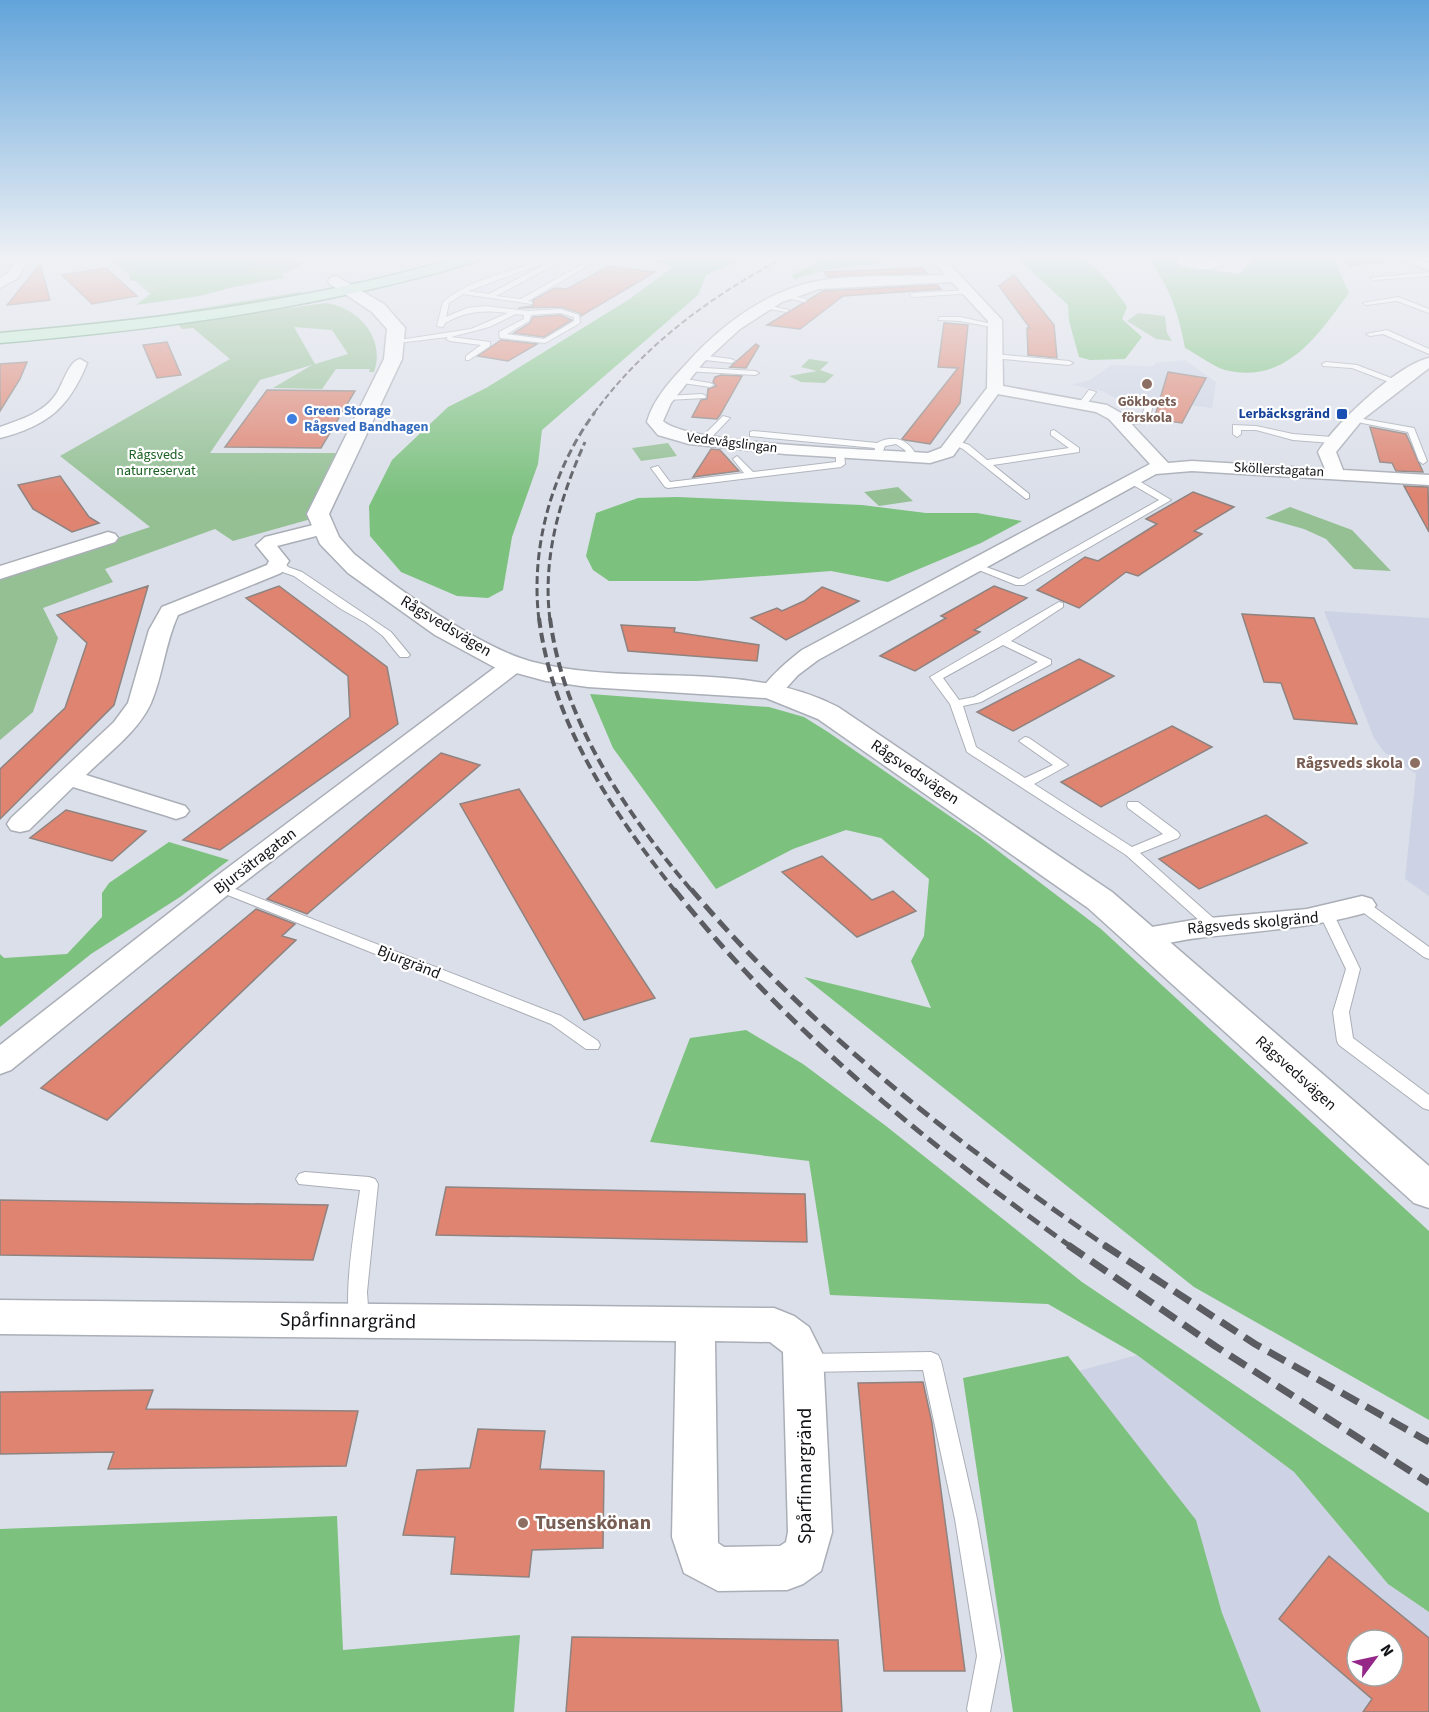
<svg xmlns="http://www.w3.org/2000/svg" width="1429" height="1712" font-family="'Source Sans 3',sans-serif">
<rect width="100%" height="100%" fill="#dbdfe9"/>
<path fill="#cdd3e4" fill-rule="evenodd" d="M1185,360L1216,382L1212,408L1128,397L1115,398L1102,391L1072,385L1090,380L1111,365L1153,366L1156,363Z
M1324,611L1429,618V896L1405,879L1416,774L1384,752L1374,738Z
M1137,1355L1294,1472L1388,1584L1429,1612V1712H1046L1049,1379ZM1357,1640H1393V1676H1357Z"/>
<path fill="#94c094" fill-rule="evenodd" d="M106,255H274L305,263L282,274L284,278L158,301Z
M1338,255H1374L1393,261L1348,267Z
M300,292L307,296L171,317L167,314Z
M325,303C358,307 386,338 374,372H369L370,369H336L322,389L273,388L312,365L260,380L210,453H336L311,519L233,541L215,529L105,569L113,582L43,608L58,638L33,712L0,740V577L150,527L60,456L230,359L193,328L182,329L178,324ZM294,327L332,330L348,354L315,364Z
M1138,313L1165,316L1167,333L1172,341L1156,339L1127,321Z
M809,359L829,362L820,370L834,375L825,383L801,382L789,376L817,371L801,367Z
M668,443L677,456L641,461L632,448Z
M898,487L913,501L879,506L864,492Z
M1290,507L1352,530L1391,571L1354,569L1326,539L1304,529L1265,518Z"/>
<path fill="#7dc17f" d="M131,255H234L248,262L259,280L200,296L136,305L161,286L129,280L132,269L125,263Z
M669,255H772L757,260L749,256L706,275L698,295L542,430L538,464L512,537L503,590L488,598L457,596L401,572L370,536L369,506L392,460L448,407L486,388L628,300L673,267L656,262Z
M833,255H875L880,263L827,269L795,279L792,275Z
M1014,255H1080C1099,269 1114,287 1127,307L1122,319L1142,337L1125,359L1090,360L1079,357L1069,321L1068,305Z
M1145,255H1176L1190,267L1239,274L1258,255H1328L1334,260L1349,293C1318,335 1286,385 1225,370C1212,366 1197,354 1185,348C1179,314 1168,281 1145,255Z
M677,497L862,505L926,513H977L1022,521L981,543L888,582L831,571L697,581H609L593,570L586,556L596,513L638,498Z
M590,694L769,707L804,717L828,732L980,837L1101,929L1429,1231V1420L1194,1287L804,977L931,1008L911,961L924,936L929,879L881,838L846,830L793,849L716,889L613,748Z
M169,842L229,860L180,897L91,954L0,1027V954L4,958L67,954L102,917V893L109,883Z
M746,1030L803,1064L886,1126L1082,1282L1322,1444L1429,1513V1612L1388,1584L1294,1472L1137,1355L1048,1304L830,1295L809,1161L650,1142L690,1038Z
M1068,1356L1196,1520L1222,1613L1261,1712H1013L963,1378Z
M337,1516L343,1650L520,1635L514,1712H0V1529Z"/>
<path fill="#de8471" stroke="#8e8380" stroke-width="1.5" fill-rule="evenodd" d="M40,264L50,300L7,305Z
M609,266L655,272L581,316L580,313L561,307L518,308L533,306V300L555,288L567,289Z
M106,268L137,296L92,304L62,275Z
M922,268L927,273L828,277L824,272Z
M1014,275L1054,325L1057,358L1028,355L1027,328H1030L999,286Z
M937,285L941,289L843,296L800,329L767,325L823,291Z
M560,315L572,320L544,337L514,333L530,323L533,317Z
M944,323L968,325L960,403L930,444L905,440L902,439L958,368L938,367Z
M501,340L537,344L508,361L478,356Z
M167,342L181,375L157,378L143,345Z
M756,344L759,346L746,368L730,367Z
M27,362L20,379L0,411V364Z
M1168,372L1206,378L1182,423L1154,419Z
M721,375L742,376L720,415L717,419L692,417L701,400L707,399L708,389L716,386L713,382L715,377Z
M267,390L355,391L321,448L225,447Z
M1370,427L1406,434L1423,472L1396,471L1392,463L1380,462Z
M711,449L720,450L739,471L693,477Z
M60,476L89,517L99,523L72,532L33,509L18,485Z
M1404,486L1428,487L1429,532Z
M1193,492L1234,507L1194,531L1202,534L1138,576L1126,572L1079,608L1037,590L1085,557L1098,561L1157,524L1146,519Z
M148,586L114,705L0,819V769L65,708L87,643L57,615Z
M279,586L387,667L398,724L220,850L183,840L350,717L348,676L246,598Z
M994,586L1027,598L974,630L980,632L915,671L880,656L946,618L941,616Z
M822,587L859,601L786,640L751,618L777,608L782,611L804,601Z
M1242,614L1314,618L1357,724L1294,719L1281,683L1264,682Z
M621,625L675,628L674,632L759,645L757,661L628,651Z
M1079,659L1114,676L1013,731L977,712Z
M1172,726L1212,747L1101,807L1061,782Z
M441,753L480,765L307,914L267,899Z
M519,789L655,998L584,1020L460,804Z
M66,810L146,831L112,861L30,838Z
M1266,815L1307,843L1199,889L1159,859Z
M822,856L872,900L893,891L916,911L857,937L782,872Z
M256,909L295,924L282,936L296,940L107,1120L41,1088Z
M446,1187L805,1194L807,1242L436,1235Z
M0,1200L328,1205L313,1260L0,1255Z
M923,1382L932,1423L965,1671H884L858,1383Z
M153,1390L146,1409L358,1411L346,1466L108,1469L114,1452L0,1454V1392Z
M478,1429L545,1431L540,1469L604,1471L603,1548L532,1550L529,1577L451,1574L455,1537L403,1535L417,1470L470,1468Z
M1329,1556L1429,1638V1712H1363L1372,1699L1279,1619ZM1357,1640H1393V1676H1357Z
M572,1637L838,1640L842,1712H566Z"/>
<g fill="none" stroke-linecap="round" stroke-linejoin="round">
<defs>
<path id="service" d="M568,255L597,260L528,301L532,302V304L463,294L449,303L446,317L467,308L485,306L528,311L560,309L579,315L580,323L545,343L500,338L499,332L524,319V315L516,314L489,327L451,337L490,342V346L469,360H466V356L481,345L450,341L446,339L448,337L397,343L393,341L471,329L508,313C483,310 467,311 445,323L443,327L437,326L443,302C468,281 504,273 536,263L541,264L468,291L489,294L559,257ZM568,259L588,261L521,299L496,296L563,260ZM560,313L574,317V321L544,339L507,334L529,321L531,315Z
M945,255H964L937,260L934,258Z
M1429,272V276L1373,280L1370,278Z
M971,290L973,293L913,297L910,295L913,293Z
M785,294L806,299L807,300L804,302L783,297Z
M1398,297L1429,309V313L1397,301L1366,305L1363,303Z
M766,305L789,310L786,312L764,308Z
M940,317H960L1001,326L997,328L960,321L938,320Z
M1387,330L1429,349V354L1383,334L1370,336L1366,334Z
M995,354L1069,361L1073,363L1069,365L992,358V354Z
M700,355L731,359L735,361L731,363L697,359V355Z
M1326,362L1357,365L1404,383L1397,385L1352,368L1323,366L1322,364Z
M688,367L755,371L759,373L755,375L685,371V367Z
M679,378L710,383L714,385L710,387L676,382L675,380Z
M1089,390L1096,392L1086,405H1080L1079,403Z
M702,394L706,396L705,398L667,400L663,398L667,396Z
M1146,404L1153,406L1148,422L1120,426V422L1141,418Z
M723,416L730,418L707,442H701V438Z
M1352,417L1414,428L1427,461L1423,464L1419,461L1408,432L1352,421Z
M1233,425L1256,426L1293,434L1332,437L1336,440L1332,443L1293,440L1256,430H1241V434L1237,437L1233,434Z
M1054,430L1079,448V452L993,465L1029,494V498L1026,499L963,449L951,443L955,440L969,445L987,460L1069,448L1051,435V431Z
M753,431L877,443C894,434 911,440 917,458L910,460L905,450L896,444L885,446L882,453L878,456L874,453L875,448L750,436V432Z
M840,450L844,453L845,464L841,467L668,488L665,487L651,468L658,466L670,482L744,473L733,459L737,456L753,472L836,462V453Z
M1128,478H1134L1171,500L1024,585H1016L969,566L974,563L978,564L1019,579L1159,500L1128,482Z
M279,558L282,559L288,567L302,572L391,632L410,655L408,657H400L383,636L366,623L341,609L294,576L280,571L274,561Z
M1059,602L1063,603V607L1011,641L1051,660V664L981,702L963,706L976,747L1025,778L1053,765L1019,741L1025,737L1029,738L1068,765L1034,784L1132,847L1163,834L1128,808L1127,805L1128,802H1138L1178,832L1180,835L1178,838L1140,853L1220,924L1222,927L1220,930H1210L1126,855L967,752L950,704L930,677ZM1003,645L1038,662L974,697L959,700L943,678Z
M220,883L561,1016L598,1041L600,1045L598,1049H586L551,1024L215,890L213,887L215,884Z
M1362,900L1367,902L1429,947V959L1424,957L1357,908L1355,905L1357,902Z
M1328,912L1335,917L1360,969L1349,1012L1353,1038L1429,1095V1110L1423,1108L1339,1045L1337,1041L1333,1012L1346,969L1321,917Z
M305,1172L369,1177L375,1179L378,1184L367,1292L369,1322L366,1328L359,1330L352,1328C341,1303 356,1220 360,1190L299,1184L296,1179L299,1174Z
M931,1352L938,1355L941,1361L977,1519L1001,1656L990,1712H968L967,1709L977,1656L955,1519L923,1370L806,1372L799,1369L796,1363L799,1357L806,1354Z"/>
<path id="minor" d="M19,255H31L18,278L0,288V278L8,273Z
M928,255H941L1002,320L1003,386L1107,405L1121,413L1168,463L1192,461L1325,469L1318,452C1335,424 1397,365 1429,358V368L1363,419L1336,452L1343,470L1429,475V485L1192,471L1156,474L818,660L798,675L780,695H764L761,690C772,674 787,662 802,650L1150,464L1109,419L1096,412L998,394L953,456L930,463L785,454L689,444L658,435L647,422C653,399 672,379 688,362C721,325 768,290 818,281C857,274 905,277 945,275ZM952,282L988,321L987,388L941,448L928,453C884,450 688,445 663,421L671,403L703,363L740,329L782,302L819,289Z
M1181,255H1193L1190,259C1207,265 1217,255 1233,255C1218,273 1199,271 1179,264L1177,261Z
M1387,255H1406L1429,262V270Z
M80,359L87,363C69,408 47,426 0,438V427C19,420 41,414 54,397C63,387 67,362 80,359Z
M321,523L328,525L331,529L328,533L277,546L289,561L281,573L178,615C165,643 163,675 151,703C138,732 107,754 86,775L185,806L189,811L185,816L176,819L167,816L73,787L29,830L20,832L11,830L7,824L11,818L114,722L128,703L149,630L162,607L267,565L269,561L256,545L265,537Z
M108,532L115,534L118,538L115,542L0,579V566Z
M513,658L521,660L524,665L521,670L230,893L11,1070L0,1074V1045L210,881L505,660Z
M1362,896L1372,899L1376,905L1372,911C1314,928 1257,931 1198,938C1177,940 1153,949 1134,944L1130,937L1134,930L1199,919L1307,909Z
M0,1300L774,1308L794,1316L809,1327L823,1355L832,1532L821,1571L803,1584L787,1590L718,1591L684,1573L672,1537L676,1341L0,1334ZM715,1341L770,1342L783,1352L788,1532L786,1542L780,1546L724,1547L718,1543Z"/>
<path id="tertiary" d="M336,276L384,304L405,328L402,359L329,514L339,537L354,554C397,589 480,648 533,662C634,688 742,658 838,707L1112,892L1429,1166V1208L1414,1203L1088,908L818,719L766,698L588,687L546,681L494,667L435,635L348,573L320,544L307,514L384,359L387,329L372,312L330,284L328,281L330,278Z"/>
<path id="primary" d="M467,255H490L488,258C328,307 166,329 0,343V333C158,319 314,301 467,255Z"/>
</defs>
<use href="#service" stroke="#aaaeb7" stroke-width="2"/>
<use href="#minor" stroke="#aaaeb7" stroke-width="3"/>
<use href="#tertiary" stroke="#aaaeb7" stroke-width="3"/>
<use href="#primary" stroke="#669c7a" stroke-width="3"/>
<use href="#service" fill="#fff" fill-rule="evenodd"/>
<use href="#minor" fill="#fff" fill-rule="evenodd"/>
<use href="#tertiary" fill="#fff" fill-rule="evenodd"/>
<use href="#primary" fill="#bff0d0" fill-rule="evenodd"/>
<path stroke="#5a5c62" stroke-width="2" stroke-dasharray="6 3" stroke-linecap="butt" d="M594,413C646,343 712,295 789,255"/>
<path stroke="#5a5c62" stroke-width="3" stroke-dasharray="8 4" stroke-linecap="butt" d="M539,620C530,548 552,470 595,412
M550,620C542,558 560,498 585,442"/>
<path stroke="#5a5c62" stroke-width="4" stroke-dasharray="10 5" stroke-linecap="butt" d="M539,618C552,722 611,810 675,891
M550,618C563,722 626,813 692,891"/>
<path stroke="#5a5c62" stroke-width="5" stroke-dasharray="14 7" stroke-linecap="butt" d="M674,889C785,1029 926,1143 1070,1246
M691,889C810,1030 955,1142 1106,1246"/>
<path stroke="#5a5c62" stroke-width="7" stroke-dasharray="19 9" stroke-linecap="butt" d="M1068,1245L1215,1346L1429,1483
M1104,1245L1255,1344L1429,1442"/>
</g>
<linearGradient id="sky" x2="0" y2="1"><stop stop-color="#62a4da"/><stop offset="0.52" stop-color="#eff1f5"/><stop offset="1" stop-color="#eff1f5" stop-opacity="0"/></linearGradient>
<rect width="1429" height="495" fill="url(#sky)"/>
<g fill="#8d6e63" stroke="#fff" stroke-width="2">
<circle cx="1147" cy="384" r="6"/>
<circle cx="1415" cy="763" r="6"/>
<circle cx="523" cy="1523" r="6"/>
</g>
<rect fill="#1a4fb4" stroke="#fff" stroke-width="2" x="1336" y="408" width="12" height="12" rx="3"/>
<circle fill="#3f7fe0" stroke="#fff" stroke-width="2" cx="292" cy="419" r="6"/>
<g text-anchor="middle" dominant-baseline="central" stroke-width="4.5" stroke-linejoin="round" paint-order="stroke">
<g font-size="14" font-weight="bold" fill="#785e54" stroke="#fff">
<text x="1147" y="402">Gökboets<tspan x="1147" dy="16">förskola</tspan></text>
</g>
<g font-size="14" font-weight="bold" fill="#366cbe" stroke="#fff" text-anchor="start">
<text x="304" y="411">Green Storage<tspan x="304" dy="16">Rågsved Bandhagen</tspan></text>
</g>
<g font-size="14" font-weight="bold" fill="#164399" stroke="#fff" text-anchor="end">
<text x="1330" y="414">Lerbäcksgränd</text>
</g>
<g font-size="14" fill="#121316" stroke="#fff">
<text transform="translate(732 443) rotate(7)">Vedevågslingan</text>
<text transform="translate(1279 470) rotate(3)">Sköllerstagatan</text>
</g>
<g font-size="14" fill="#1a6022" stroke="#fff">
<text x="156" y="455">Rågsveds<tspan x="156" dy="16">naturreservat</tspan></text>
</g>
<g font-size="16" fill="#121316" stroke="#fff">
<text transform="translate(446 626) rotate(31)">Rågsvedsvägen</text>
<text transform="translate(915 772) rotate(34)">Rågsvedsvägen</text>
<text transform="translate(255 861) rotate(-37)">Bjursätragatan</text>
<text transform="translate(1253 923) rotate(-5)">Rågsveds skolgränd</text>
<text transform="translate(409 962) rotate(22)">Bjurgränd</text>
<text transform="translate(1296 1073) rotate(42)">Rågsvedsvägen</text>
</g>
<g font-size="16" font-weight="bold" fill="#785e54" stroke="#fff" text-anchor="end">
<text x="1403" y="763">Rågsveds skola</text>
</g>
<g font-size="20" fill="#121316" stroke="#fff">
<text transform="translate(348 1321) rotate(1)">Spårfinnargränd</text>
<text transform="translate(805 1476) rotate(-90)">Spårfinnargränd</text>
</g>
<g font-size="20" font-weight="bold" fill="#785e54" stroke="#fff" text-anchor="start">
<text x="535" y="1523">Tusenskönan</text>
</g>
</g>
<g transform="translate(1375 1658) rotate(57)"><circle r="28" fill="#ffffff" stroke="#a0a1a2" stroke-width="1.5"/>
<path d="M0-4.5L10 22L0 15L-10 22Z" fill="#952788"/>
<text y="-9" font-size="16" font-weight="bold" text-anchor="middle" fill="#121316">N</text>
</g>
</svg>
